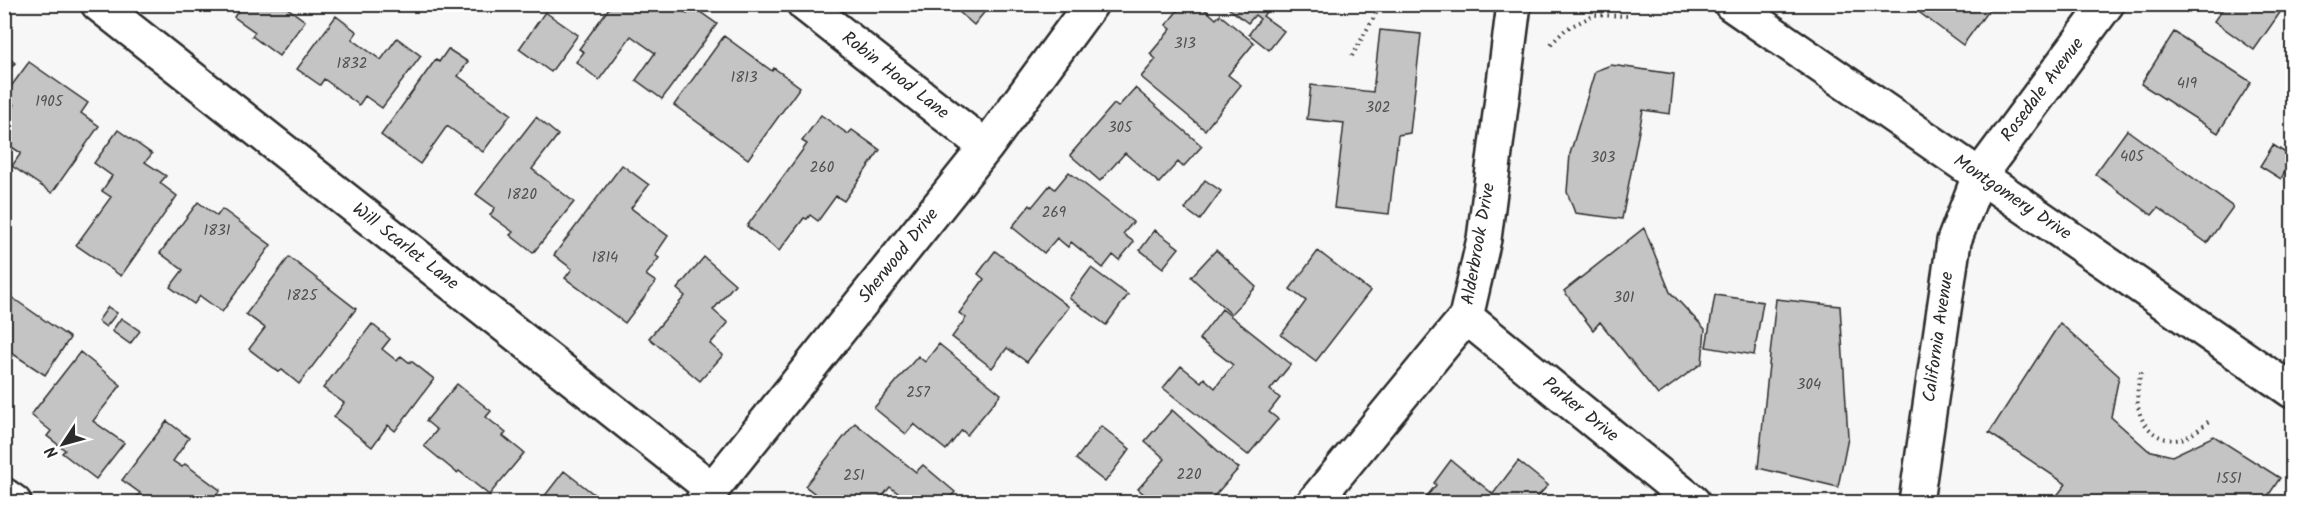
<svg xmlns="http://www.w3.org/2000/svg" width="2297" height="507" font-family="Kalam,sans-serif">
<rect width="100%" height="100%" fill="#f7f7f7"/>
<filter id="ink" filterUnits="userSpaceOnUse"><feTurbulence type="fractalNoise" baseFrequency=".0167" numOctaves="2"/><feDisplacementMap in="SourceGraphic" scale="12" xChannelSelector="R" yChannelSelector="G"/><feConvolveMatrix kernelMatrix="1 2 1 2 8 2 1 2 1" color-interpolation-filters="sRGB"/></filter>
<g filter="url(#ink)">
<path fill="#c4c4c4" stroke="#2b2b2b" stroke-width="1.5" d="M230,4H282L305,21L279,56L252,36L255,32L234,17L238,11Z
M612,4H675L687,14L693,7L717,24L662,99L636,80L655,53L631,36L599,80L576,62L584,52L579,49Z
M950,4H991L974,25Z
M1183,4H1199L1216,19L1220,15L1254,43L1228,75L1241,85L1205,130L1141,77L1156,59L1150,54L1171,29L1166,25Z
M1223,4H1272L1263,16L1284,31L1269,50L1249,34L1260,19L1255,15L1248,23Z
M1908,4H1985L1990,8L1963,45Z
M2226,4H2286L2254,50L2214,21Z
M545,12L578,35L551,72L519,49Z
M336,16L357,32L352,39L381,60L397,38L421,56L382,108L365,96L359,105L324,79L320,85L297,69Z
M1380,30L1421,34L1410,133L1398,135L1389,214L1334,208L1344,123L1307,119L1311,85L1373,92Z
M2174,32L2251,82L2218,133L2141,84Z
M724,36L772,71L774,68L800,87L748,159L674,105Z
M448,49L468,62L458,76L511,114L483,152L447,126L420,164L381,135L436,59L439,62Z
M4,54L15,63L4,77Z
M29,62L88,103L81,113L99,126L52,193L12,166L21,153L4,142V118L14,105L4,96Z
M1611,65L1674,74L1670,114L1643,110L1622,219L1575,213L1567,192L1570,154L1595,71Z
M1135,88L1202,146L1183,167L1178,162L1159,183L1125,153L1100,181L1070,155L1114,104L1118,107Z
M821,115L848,134L852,130L880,150L844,201L836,196L818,221L810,215L807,219L804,218L779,251L747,226L807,144L802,141Z
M536,117L558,135L532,169L574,202L533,253L510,235L513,232L490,215L495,208L476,194Z
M118,130L152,154L145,162L166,176L160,183L177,196L121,276L76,245L111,197L102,191L112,176L94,163Z
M2127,130L2233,207L2207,243L2158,208L2152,215L2095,174Z
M2273,145L2292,157L2281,179L2260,166Z
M622,165L649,185L631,208L668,236L655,255L659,258L646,275L656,282L625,323L565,278L572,269L554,255Z
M1069,172L1133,222L1123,234L1134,242L1119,260L1113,255L1103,268L1071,242L1068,247L1057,238L1044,253L1012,227L1030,205L1032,207L1050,185L1055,189Z
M1205,180L1221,191L1200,220L1185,209Z
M198,202L217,216L222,209L271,245L222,312L200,296L194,304L170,287L183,270L160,253Z
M1644,228L1670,292L1705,329L1702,363L1658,395L1600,322L1593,330L1564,291Z
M1155,230L1179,248L1163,268L1140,250Z
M1216,250L1256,287L1231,314L1191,277Z
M995,251L1069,307L1027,362L1007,348L992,368L952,337L966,318L959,313L984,279L978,274Z
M1318,251L1370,291L1316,361L1281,335L1306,301L1290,289Z
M289,257L356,309L299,384L282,370L279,372L249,349L265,328L246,314Z
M704,257L735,284L713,310L728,323L710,344L723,355L700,381L649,338L685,296L677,289Z
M1091,268L1128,295L1106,325L1069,298Z
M4,292L70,338L45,375L4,348Z
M1715,295L1763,302L1754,355L1706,347Z
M1776,299L1840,306L1848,437L1838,487L1758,468Z
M108,307L117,313L106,327L98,321Z
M1222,309L1291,364L1270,390L1280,398L1269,412L1278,419L1248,455L1163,388L1181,366L1201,382L1204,378L1215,388L1233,365L1199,339Z
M121,318L140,331L130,344L112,331Z
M2060,323L2119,376L2111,417L2148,450L2172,456L2214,436L2280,478L2264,502H2052L2066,484L1989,433Z
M372,324L390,339L382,349L397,361L401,356L410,363L411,361L434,379L395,431L388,425L372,447L334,417L344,403L323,388Z
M939,344L1001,394L967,435L962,430L946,450L914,424L906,434L874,408L918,356L925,362Z
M80,352L121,385L93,421L124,443L96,479L62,453L65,450L47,436L51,431L31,415Z
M457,384L491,411L486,417L506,433L503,436L524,453L489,495L459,471L457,473L424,446L437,430L426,421Z
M1172,410L1235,466L1239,468L1209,502H1153L1138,489L1165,459L1145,441Z
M167,421L189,438L173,461L182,467L185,464L220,490L211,502H137L134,500L140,493L122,480Z
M855,423L916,472L923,465L955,492L946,502H910L890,487L878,502H826L805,486Z
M1101,426L1130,449L1105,482L1076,459Z
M1451,460L1493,494L1518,461L1548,485L1533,502H1422L1436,485L1434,483Z
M564,471L604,502H540Z"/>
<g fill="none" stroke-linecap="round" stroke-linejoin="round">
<defs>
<path id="minor" d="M98,4L712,489
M804,4L986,147
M1466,317L1693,502
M4,495L14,502
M702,502L986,147L1091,4
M1314,502L1466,317L1484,239L1514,4
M1916,502L1954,241L1979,176L2107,4"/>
<path id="major" d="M1731,4L2292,391"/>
</defs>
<use href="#minor" stroke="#2b2b2b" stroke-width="38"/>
<use href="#major" stroke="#2b2b2b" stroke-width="38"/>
<path stroke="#2b2b2b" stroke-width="4" stroke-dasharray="1.5 4.5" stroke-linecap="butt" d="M1551,44L1566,29L1594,15L1629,16
M1352,56L1378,10L1386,4
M2141,372C2135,396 2134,421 2158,436C2164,439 2175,441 2181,439C2191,437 2201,427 2209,421"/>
<use href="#minor" stroke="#fff" stroke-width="33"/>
<use href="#major" stroke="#fff" stroke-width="33"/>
</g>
</g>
<g text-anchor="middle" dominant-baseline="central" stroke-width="4.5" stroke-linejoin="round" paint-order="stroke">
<g font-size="15" fill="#515151">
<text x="1185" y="44">313</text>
<text x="352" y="64">1832</text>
<text x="744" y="78">1813</text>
<text x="2187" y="84">419</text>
<text x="49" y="102">1905</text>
<text x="1378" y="108">302</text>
<text x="1120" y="128">305</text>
<text x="2132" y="157">405</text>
<text x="1603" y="158">303</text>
<text x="822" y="168">260</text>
<text x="522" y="195">1820</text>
<text x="1054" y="213">269</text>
<text x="217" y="231">1831</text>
<text x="605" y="258">1814</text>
<text x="302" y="296">1825</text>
<text x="1624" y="298">301</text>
<text x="1809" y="385">304</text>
<text x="918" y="393">257</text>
<text x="1189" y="475">220</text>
<text x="854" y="476">251</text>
<text x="2229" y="479">1551</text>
</g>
<g font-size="18" fill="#2b2b2b" stroke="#fff">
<text transform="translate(895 76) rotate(38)">Robin Hood Lane</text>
<text transform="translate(2043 90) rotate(-53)">Rosedale Avenue</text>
<text transform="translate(2012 198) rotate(34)">Montgomery Drive</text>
<text transform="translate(1479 244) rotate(-80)">Alderbrook Drive</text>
<text transform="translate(405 247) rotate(38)">Will Scarlet Lane</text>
<text transform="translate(899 256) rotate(-51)">Sherwood Drive</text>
<text transform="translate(1939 337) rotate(-82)">California Avenue</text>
<text transform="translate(1580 410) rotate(39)">Parker Drive</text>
</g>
</g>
<rect width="2297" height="507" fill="none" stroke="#fff" stroke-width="24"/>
<rect x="12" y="12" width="2273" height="483" fill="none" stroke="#2b2b2b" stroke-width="2" filter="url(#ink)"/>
<g transform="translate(63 444) rotate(234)" stroke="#ffffff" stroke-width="4.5" paint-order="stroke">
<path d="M0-4.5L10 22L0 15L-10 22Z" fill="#2b2b2b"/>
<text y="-9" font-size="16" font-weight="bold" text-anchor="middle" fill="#2b2b2b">N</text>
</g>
</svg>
